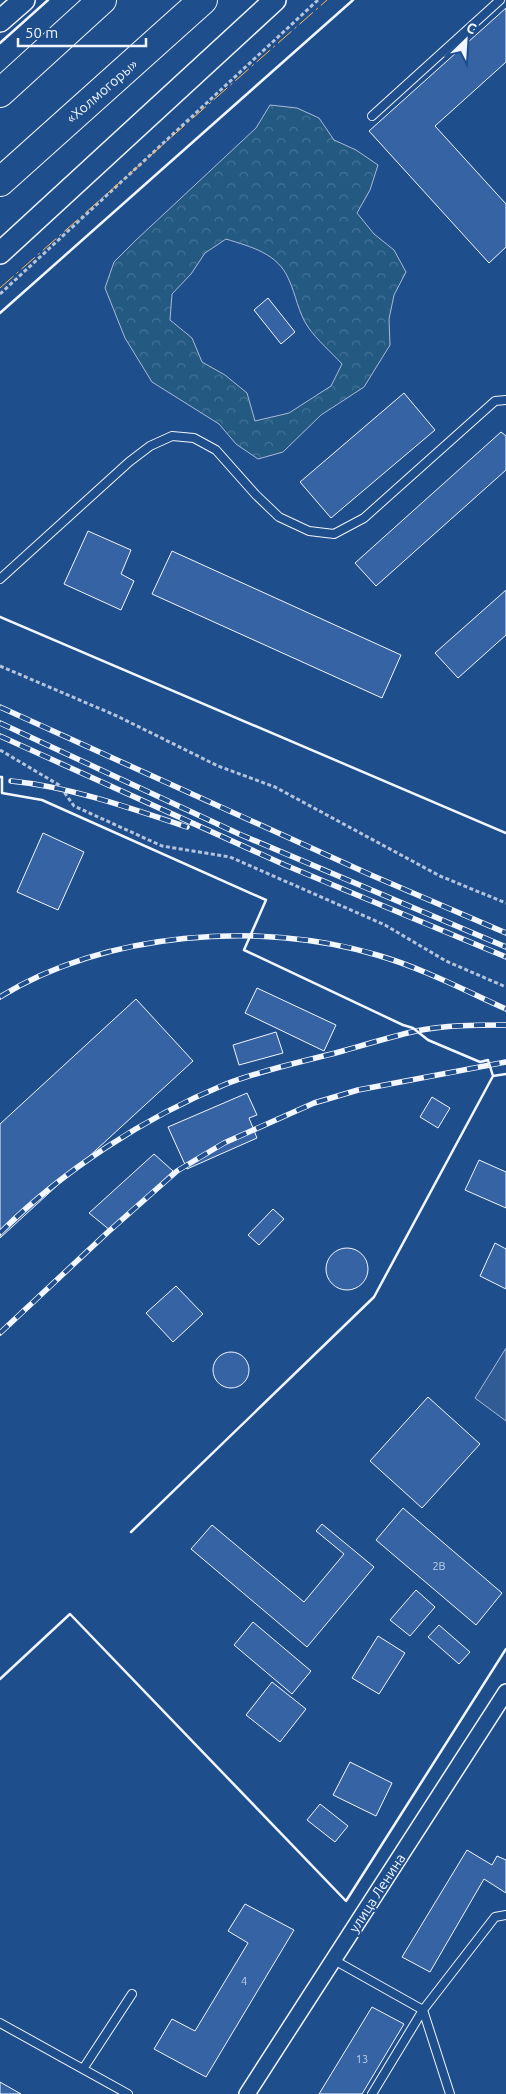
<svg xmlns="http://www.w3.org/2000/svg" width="506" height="2094" font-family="Ubuntu,sans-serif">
<defs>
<pattern id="forest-crowns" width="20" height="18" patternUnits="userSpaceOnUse" patternTransform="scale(1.25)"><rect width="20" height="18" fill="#245a82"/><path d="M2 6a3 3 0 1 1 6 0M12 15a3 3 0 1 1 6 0" fill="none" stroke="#447295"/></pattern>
</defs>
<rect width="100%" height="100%" fill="#1f4e8c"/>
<path fill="url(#forest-crowns)" stroke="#a8bbd7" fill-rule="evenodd" d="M270,105L297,108L319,118L334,140L356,150L378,165L370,190L357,213L374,234L394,250L406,272L394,295L389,319L390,345L364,387L321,415L283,452L258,459L236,444L219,424L152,382L125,338L105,288L114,262L135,241L256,128ZM226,239C251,247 278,253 289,280C296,295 298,312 308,327C317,340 331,352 342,364L331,386L289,413L255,421L247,393L225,375L202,362L192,338L170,320L172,294L191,274L205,253Z"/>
<path fill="#305b95" stroke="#a8bbd7" d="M506,1348V1421L475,1398Z"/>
<path fill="#3563a3" stroke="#f2f6ff" d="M506,8V62L435,126L506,204V247L489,263L369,131Z
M268,298L295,332L281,344L254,310Z
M404,393L435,430L331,518L300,482Z
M501,432L506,436V470L376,586L355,563Z
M88,531L131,550L121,574L134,581L121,610L64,584Z
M172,551L401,655L382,698L152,594Z
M506,590V635L458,678L435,653Z
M43,833L84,852L58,910L17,892Z
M257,988L336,1025L324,1051L245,1013Z
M136,999L193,1061L0,1238V1124Z
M276,1032L283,1053L239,1065L233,1045Z
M247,1093L257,1115L249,1118L257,1138L187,1169L168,1127Z
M432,1097L450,1108L438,1128L420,1117Z
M154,1154L173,1171L111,1231L89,1213Z
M479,1160L506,1172V1208L465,1190Z
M273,1209L284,1219L259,1245L248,1235Z
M495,1243L506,1249V1289L480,1276Z
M326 1269a21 21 0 1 1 42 0a21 21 0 1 1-42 0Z
M176,1286L203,1314L173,1342L146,1313Z
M213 1370a18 18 0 1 1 36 0a18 18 0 1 1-36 0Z
M428,1397L480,1444L422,1508L370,1461Z
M403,1508L502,1593L476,1625L376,1540Z
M322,1524L374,1567L307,1647L191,1549L212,1525L304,1602L344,1554L316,1531Z
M416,1590L435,1607L410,1636L390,1620Z
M253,1622L311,1671L292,1694L234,1645Z
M439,1625L470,1652L459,1664L428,1637Z
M378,1636L405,1653L379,1694L352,1678Z
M272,1682L306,1709L280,1742L246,1715Z
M350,1762L392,1783L376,1816L333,1795Z
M320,1804L348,1826L335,1842L307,1820Z
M467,1850L492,1865L497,1856L506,1860V1893L484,1879L430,1972L402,1957Z
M245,1904L294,1930L206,2077L154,2049L172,2019L195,2031L248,1943L228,1931Z
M372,2007L404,2024L362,2094H319Z
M0,2082L21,2094H0Z"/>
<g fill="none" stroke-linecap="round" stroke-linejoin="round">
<defs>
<path id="lane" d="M372,116L500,0
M0,579L129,462L150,446L172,436L194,438L216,450L256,495L279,517L309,531L334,534L364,518L495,401L506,400
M334,1960L423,2010L450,2094
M0,2023L128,2094
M83,2069L132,1994
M372,2094L423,2010L495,1917L506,1915"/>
<path id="street" d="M247,2094L506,1692"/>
<path id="secondary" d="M0,21L24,0
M0,253L275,0"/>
<path id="highway" d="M0,93L102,0
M0,182L203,0"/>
</defs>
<use href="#lane" stroke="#f2f6ff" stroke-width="10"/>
<use href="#street" stroke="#f2f6ff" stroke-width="18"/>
<use href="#secondary" stroke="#f2f6ff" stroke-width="24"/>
<use href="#highway" stroke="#f2f6ff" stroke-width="30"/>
<path stroke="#b3c4dc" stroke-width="3" stroke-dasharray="4 2.5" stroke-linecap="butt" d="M0,294L318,0
M0,666L117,716L218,766L275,787L440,876L506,903
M0,750L59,785L74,806L162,846L230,857L385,925L446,961L506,987"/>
<use href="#lane" stroke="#1f4e8c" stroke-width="8"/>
<use href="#street" stroke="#1f4e8c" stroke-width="15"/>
<use href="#secondary" stroke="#1f4e8c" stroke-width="21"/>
<use href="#highway" stroke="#1f4e8c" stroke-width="28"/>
<defs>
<path id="rail" d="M0,707L371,875L506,933
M0,723L239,834L506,947
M0,736L285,865L506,957
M11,781C71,787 130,808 187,827
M0,997C104,932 261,920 377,955C422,968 464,990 506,1009
M0,1233C62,1171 145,1117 226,1084C262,1070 301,1062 339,1052C364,1045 390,1037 416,1031C445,1025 476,1025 506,1025
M0,1333L108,1232L177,1171L224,1143L314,1103L358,1090L506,1062"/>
</defs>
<use href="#rail" stroke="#f2f6ff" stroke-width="5.5"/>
<use href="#rail" stroke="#1f4e8c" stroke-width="4" stroke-dasharray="11" stroke-linecap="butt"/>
<path stroke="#f2f6ff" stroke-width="2.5" d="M0,43L48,0
M0,313L353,0
M0,617L506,833
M0,777H2V793L42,800L266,900L244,950L403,1025L413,1028L428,1040L480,1062L488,1060L493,1076L506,1074
M131,1532L374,1297L493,1076
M0,1679L70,1614L346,1901L506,1649"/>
<path stroke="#ffb74d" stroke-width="1" stroke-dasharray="18 4 2.5 4" stroke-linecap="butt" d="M0,288L327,0"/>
</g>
<g text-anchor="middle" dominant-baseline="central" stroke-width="4" stroke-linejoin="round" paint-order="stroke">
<g font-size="11" fill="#c3d1e8">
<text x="439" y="1566">2В</text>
<text x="244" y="1981">4</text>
<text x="362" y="2059">13</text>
</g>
<g font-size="14" fill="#f2f6ff" stroke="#1f4e8c">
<text transform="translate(102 91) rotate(-41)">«Холмогоры»</text>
<text transform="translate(377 1893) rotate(-57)">улица Ленина</text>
</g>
</g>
<g transform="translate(466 40) rotate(25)" stroke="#1f4e8c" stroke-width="4" paint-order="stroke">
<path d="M0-4L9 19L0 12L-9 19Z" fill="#f2f6ff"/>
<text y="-8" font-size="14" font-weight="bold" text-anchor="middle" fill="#f2f6ff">С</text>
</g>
<path d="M18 38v8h128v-8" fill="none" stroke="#f2f6ff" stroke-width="2.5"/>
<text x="25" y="38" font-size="15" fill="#f2f6ff" stroke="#1f4e8c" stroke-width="4" paint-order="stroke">50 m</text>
</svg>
